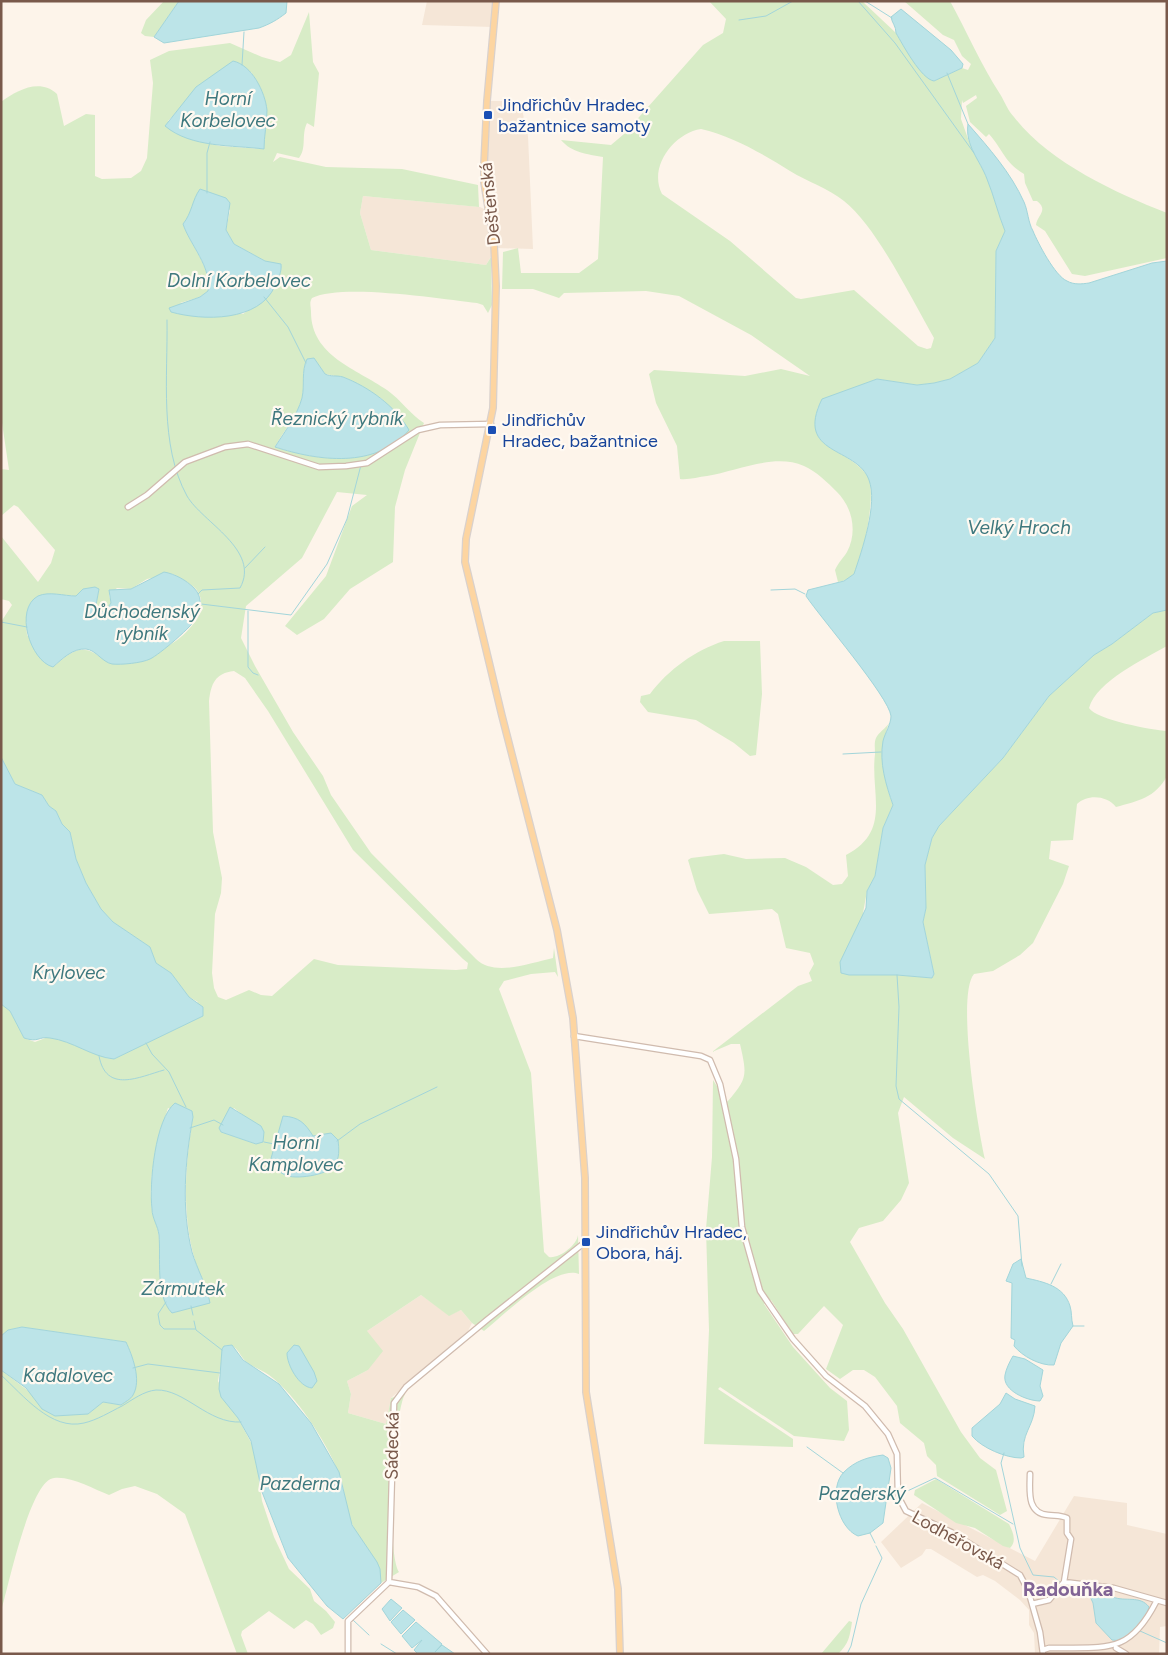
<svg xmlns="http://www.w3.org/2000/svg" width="1168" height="1655" font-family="Figtree,sans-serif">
<rect width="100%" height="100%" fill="#fdf4ea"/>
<path fill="#f5e6d7" d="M427,1H496L493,27L422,25Z
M487,101H520L528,136L533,249L496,248L486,265L371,250L360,213L363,196L480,207L488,211Z
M421,1295L449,1315L461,1310L472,1323L468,1331L391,1398L386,1424L348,1413L351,1394L347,1381L368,1370L367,1331Z
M1074,1496L1127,1503V1525L1167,1534V1626L1160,1627L1159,1654H1035L1034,1633L1029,1625V1610L1020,1600L995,1581L983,1575L977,1577L931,1549H926L922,1555L901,1568L881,1542L922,1503L1035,1561Z"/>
<path fill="#d8ecc7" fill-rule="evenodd" d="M164,1H179L154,37L145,36L141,33L146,20Z
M709,1H862L896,33L934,81L962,68L968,70L971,64L962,56L954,40L943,35L904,1H950C967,32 981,65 1000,94C1005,102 1008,111 1014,117C1050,163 1114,192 1167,213V258L1085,276L1072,274L1045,231L1036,225C1037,216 1049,210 1037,201H1033L1025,183L1024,174C1004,162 1004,151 989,134L986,137L970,122L966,106L977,98L976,95L963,103L962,100L961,119L971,147L987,177L1005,231L996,251L995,338L978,363L950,379L934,383L917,385L877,379L847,391L818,407C807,454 849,447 868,477C877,491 863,560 854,574C850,579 844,581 838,582L835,570C838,563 844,557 847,552C858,531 852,507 837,492C828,483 816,471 804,466C774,453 737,471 707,476C698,477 689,480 680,479L677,446L656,403L649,374L654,370L745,376L781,369L810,376L751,335L679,296L646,291L564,293L559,298L533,289H502L503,252L518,248L521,273H579L598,259L603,157C587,154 572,153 561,140L611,145L624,134L703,45L723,33L726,19ZM701,129C732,136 763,154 790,171C808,182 828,188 844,201C877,227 912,300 934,338L931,348L927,349L918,346L854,290L801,299L796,298L730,241L662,194C648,167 674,133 701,129Z
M309,12L313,62L319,73L314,127L307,123C301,135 307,148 299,158L277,153L273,162L280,157L326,167L402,169L478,185L479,207L363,196L360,213L371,250L486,265L491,257L492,305L488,313L483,305L477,303C441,299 342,283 312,298C309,303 311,306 311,312C311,356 357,369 387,390C401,400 410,414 424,423L405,470L395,507L393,562L350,589L324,619L297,635L285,626L326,576L352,506L367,495L337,492L302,558L246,606L241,638L255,666L293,732L323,776L331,795L371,853L476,959C494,977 530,963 553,958L554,948L558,977L555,972L531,974L504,981L499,989L531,1073L544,1252L549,1257C559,1259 577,1245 578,1235L579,1274C555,1264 503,1316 484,1331L472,1323L461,1310L449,1316L421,1295L367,1331L383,1351L368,1370L347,1381L351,1394L348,1413L386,1424L391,1398L405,1394C393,1416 386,1552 399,1572L381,1583C381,1559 363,1547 353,1526C344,1509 346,1488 338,1471C325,1440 296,1395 269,1375C263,1371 256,1368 249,1364C239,1358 238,1342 224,1346L218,1381L255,1450L262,1501L274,1537L289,1569L310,1589L314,1601L326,1611L335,1622L333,1628L321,1635L313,1624L306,1620L294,1629L269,1611L242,1631L241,1635L248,1654H237L185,1514L157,1494L135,1486L122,1489L109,1495C93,1489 72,1476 54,1478C30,1480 8,1589 1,1611V1370L31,1393L88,1414L103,1402L121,1405L126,1342L22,1327L8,1330L1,1336V1004L10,1011L24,1038L35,1042L48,1037L72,1042L106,1058L114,1059L146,1042L198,1002L189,997L171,973L156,963L150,947L113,922L101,909L86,883L76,859L70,832L62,824L56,811L49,806L42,795L15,784L1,757V622L12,605L9,601L1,599V536L38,582L51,563L55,550L18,507L14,505L1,516V469L9,470L1,416V102C17,90 40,78 57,94L64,126L86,114L95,115V176L102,179L131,178L141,171L147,158L153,83L150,60L169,51L230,43L262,57L280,62L291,55ZM251,72C271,103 264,116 264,149L220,146L204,142L180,135L168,121L184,104ZM200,189L230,210L226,230L234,244L265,261V298L243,314L180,303L200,297L208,291C212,268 190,245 183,224L190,215ZM307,359H314L325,374L346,378L382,399L406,434C364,466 323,462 275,447C284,430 297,417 302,398C305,384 301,372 307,359ZM173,574C180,578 190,583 196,589C213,610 184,639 165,647C149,654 122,656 104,660C82,641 72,651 53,667L27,635L26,622L46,594L76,596L99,589L96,605L104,613L111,603L109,595L117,588L131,589L147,579ZM234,671L245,678L268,711L353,850L463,959L468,963L467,969L456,970L338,965L314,959L272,996L261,995L249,990L226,1000L218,997L214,988L212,973L215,914L221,893L222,878L213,832L209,701C211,684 215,673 234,671ZM168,1108L193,1117C183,1176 180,1240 209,1295L191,1307L173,1313C158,1291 161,1264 159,1239C159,1227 153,1219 152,1210C147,1176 158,1140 168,1108ZM234,1108L249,1120L256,1144L221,1132L219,1128Z
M1167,610V646C1144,659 1097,681 1089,708C1097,720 1152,730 1167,731V776C1155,798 1138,801 1116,807C1107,795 1087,794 1077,804L1073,840L1051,841L1049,859L1069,866L1063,884L1033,943L1020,955L993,971L974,974C956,995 978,1129 985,1159L953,1138L904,1097L898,1113L909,1183L901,1200L883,1221L859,1228L850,1242L885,1303L903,1329L961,1432L980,1458L996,1470L1007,1511L1000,1515L937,1476L936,1465L927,1456L924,1443L900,1423L897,1406L875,1377L864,1370H853L840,1379L826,1369L843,1325L824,1306L798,1334H793L771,1300L764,1304L793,1347L830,1388L847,1401L849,1430L844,1441L794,1436L720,1387L718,1389L793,1439V1447L704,1444L709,1330L706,1229L712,1157L713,1080L727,1102C748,1078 747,1075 740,1044H731L712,1052L798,986L812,981L809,973L814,964L810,953L786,948L778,914L772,909L709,914L697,890L688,860L691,858L724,854L746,859L785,858L806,867L833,885L842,884L848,876L846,855C892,831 870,794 875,754C875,749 874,742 876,738C878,733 886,728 889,723C879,747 884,782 893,805L883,828L875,876L867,891L863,913L897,975L932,978L934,974L923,922L926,908L925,865L932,838L939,826L1003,758L1049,696L1094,655L1112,644L1153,613Z
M724,641H760L762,694L756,755L750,756L734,743L696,720L648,712L640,702L641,696L650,694C668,670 695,650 724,641Z
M936,1479L1009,1524C1013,1532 1017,1541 1010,1548L1003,1546L975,1528L956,1523L914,1495L915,1490Z
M849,1621L852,1622C850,1635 849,1644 838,1654H821Z"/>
<path fill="#bce4e8" stroke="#a2d5da" d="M179,1H287L286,13C277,20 270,24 259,28L164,43L154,37Z
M901,9L951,50L963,64L962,68L934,81C921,79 903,45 896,33C896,26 892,23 891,17Z
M233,61C252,65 265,92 267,110C267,123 264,136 264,149C233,145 191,148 165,126L196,87Z
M968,124C989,148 1011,173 1024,202C1028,211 1028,222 1033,231C1038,243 1055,276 1067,281C1074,285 1082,284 1089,283L1152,263L1167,261V610L1153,613L1112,644L1094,655L1049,696L1003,758L939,826L932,838L925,865L926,908L923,922L934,974L932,978L897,975H849L841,973L840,962L866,908L867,891L875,876L883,828L893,805C886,785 879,763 883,741C885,733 891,724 891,716C889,697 820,617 806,596L808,590L844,581L854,574C862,550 878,504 869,480C857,446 794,456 822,399L877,379L917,385L934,383L950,379L978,363L995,338L996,251L1005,231C998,214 994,196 987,179C980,160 965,146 968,124Z
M200,189L226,198L230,203L226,230L234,244L265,261L281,264C282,272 278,279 275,286C259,322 203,321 171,312L169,308L200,297L208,291C212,267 190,245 183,224C192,213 192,200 200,189Z
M314,358L325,374C331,377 336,375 343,377C369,387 395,406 409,430C376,469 318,461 275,447C285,431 297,416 302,398C305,384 301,372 307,359Z
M164,572C175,574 186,580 194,588C202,596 201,606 198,616C194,625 159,655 150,659C142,663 121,665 112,664C102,662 96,650 86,649C73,648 62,659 53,667C30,661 14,609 38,596C49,591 64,596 76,596L83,589L95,587L99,589L96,605L104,613L111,603L109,590L131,589Z
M1,757L15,784L42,795L49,806L56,811L62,824L70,832L76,859L86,883L101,909L113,922L150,947L156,963L171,973L189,997L203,1007V1016L114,1059C92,1057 73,1041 50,1038C38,1036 39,1043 24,1038L10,1011L1,1004Z
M175,1103L192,1111L193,1117C185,1161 181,1208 192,1252C197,1269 207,1286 210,1303L172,1313C155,1296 161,1257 159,1235C158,1226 152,1218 152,1209C149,1184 155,1119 175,1103Z
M230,1107L261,1126L264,1132L263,1142L256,1144L221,1132L219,1128Z
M283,1116C299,1117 305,1123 313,1136L331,1133L338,1140C339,1148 340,1159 334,1166C327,1175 295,1180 285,1175C279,1172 274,1168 270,1162Z
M1021,1259L1026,1278C1044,1282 1064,1286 1070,1306C1072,1312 1071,1319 1073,1326L1061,1343L1054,1365C1040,1366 1022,1356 1014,1346L1015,1340L1011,1338L1012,1283L1006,1281L1013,1264Z
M22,1327L126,1342C132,1355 142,1380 133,1395C131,1399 125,1402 121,1405L103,1402L88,1414L55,1416L42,1409L26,1388L1,1370V1336L8,1330Z
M232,1345L243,1360L279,1384L311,1423L339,1472L352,1525L377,1562L380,1569L381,1583L343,1619L327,1606L288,1558L262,1492L251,1441L238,1418L221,1397L219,1389L222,1349L224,1346Z
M294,1345L299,1346L314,1372L317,1381L312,1388C299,1387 287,1365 287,1353Z
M1013,1356L1025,1359L1043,1370L1040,1386L1043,1396L1040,1401C1028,1401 1002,1391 1005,1375C1006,1369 1010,1361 1013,1356Z
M1006,1393L1015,1399L1035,1406C1034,1427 1020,1434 1024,1457L1021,1458C1006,1458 982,1448 972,1436V1428L1000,1404Z
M883,1455L888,1458L891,1468L883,1523L870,1533L858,1536C838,1528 828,1488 844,1472C855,1461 868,1457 883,1455Z
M1093,1590C1102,1591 1106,1594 1113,1597C1125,1602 1140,1595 1149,1607C1146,1622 1135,1632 1123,1641L1112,1640L1096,1623L1093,1603L1088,1592Z
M391,1599L402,1608L390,1621L382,1609Z
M403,1610L415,1620L401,1634L391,1622Z
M416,1622L442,1644L435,1652L442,1645L455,1654H418L414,1650L422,1640L412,1648L402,1636Z"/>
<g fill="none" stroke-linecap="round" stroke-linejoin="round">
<path stroke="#a2d5da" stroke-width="1" d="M858,1L895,43L974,153
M865,1L892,18
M739,20L766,16L793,1
M242,65L244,32
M947,73L968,124
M207,193V153L210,142
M264,297L288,327L306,363
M167,320C168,376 159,445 187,496C202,522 261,550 240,588L202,590L198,594
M245,568L265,547
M771,590L795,589L805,594
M201,604L291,615L327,564L347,519L361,465
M248,611V667L253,673L258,675
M1,622L27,627
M843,754L881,752
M897,975L899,1007L896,1086L899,1099L989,1174L1018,1216L1022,1266
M146,1043L152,1054L169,1072L186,1107
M99,1056C106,1094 139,1077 164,1070
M190,1128L214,1120L223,1125
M337,1141L360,1124L437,1087
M264,1142L274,1144
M1051,1284L1061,1264
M166,1302L158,1314L160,1325L164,1329H195
M191,1306L193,1315
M194,1321L196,1330L222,1350
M1073,1326H1084
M133,1368L148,1364L220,1373
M1,1375C23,1395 51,1431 84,1423C97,1420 110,1412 122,1406C132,1400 144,1391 156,1390C185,1389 208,1424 241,1422
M807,1447L843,1473
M1004,1453L1001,1463L1020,1548L1033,1575L1054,1577L1061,1583
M901,1494L935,1478L1013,1524
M870,1533L875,1543
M1064,1586L1089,1593
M353,1620L369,1635
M1140,1631L1167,1643
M381,1644L397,1654
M847,1654L851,1646L861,1604L882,1558L876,1546"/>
<defs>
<path id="minor" d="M128,507L147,495L185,462L225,447L248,444L319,467L346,466L367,463L418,430L440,425L491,424
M574,1036L701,1056L710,1060L720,1084L736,1159L742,1227L760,1291L793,1339L826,1376L865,1406L888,1434L897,1454L898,1496L906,1511L951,1532L1020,1575L1028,1590L1040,1632L1043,1654
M1030,1474C1030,1490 1026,1513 1048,1515C1055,1516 1060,1515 1067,1518V1533L1071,1539L1064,1582
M389,1582L394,1403L406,1387L488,1319L584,1243
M389,1582L418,1587L436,1596L487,1654
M1032,1604L1049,1600L1064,1582L1114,1588L1167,1603
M1116,1648L1126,1654
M1043,1650L1049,1648C1107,1647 1129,1655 1156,1602
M348,1654V1621L389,1582"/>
<path id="major" d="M496,1L487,101L484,166V182L494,244L496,286L493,408L466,539L465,562L502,716L557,930L573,1018L585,1178L586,1392L618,1589L620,1654"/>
</defs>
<use href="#minor" stroke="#d0bbae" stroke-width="7"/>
<use href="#major" stroke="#d9d1cd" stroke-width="8"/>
<use href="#minor" stroke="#fff" stroke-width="4.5"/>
<use href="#major" stroke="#fdd5a1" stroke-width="5.5"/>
</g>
<g fill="#1a4fb4" stroke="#fff9f1" stroke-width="2">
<rect x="483" y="110" width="10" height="10" rx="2.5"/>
<rect x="487" y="425" width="10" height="10" rx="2.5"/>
<rect x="581" y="1237" width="10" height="10" rx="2.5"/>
</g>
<g text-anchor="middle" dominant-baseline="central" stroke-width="4.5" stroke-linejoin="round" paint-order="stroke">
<g font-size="18" fill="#164399" stroke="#fff9f1" text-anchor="start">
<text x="498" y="105">Jindřichův Hradec,<tspan x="498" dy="21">bažantnice samoty</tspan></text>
<text x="502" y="420">Jindřichův<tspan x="502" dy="21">Hradec, bažantnice</tspan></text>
<text x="596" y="1232">Jindřichův Hradec,<tspan x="596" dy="21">Obora, háj.</tspan></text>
</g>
<g font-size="18" fill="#79594b" stroke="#fff9f1">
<text transform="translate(490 204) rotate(-96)">Deštenská</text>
<text transform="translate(392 1446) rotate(-89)">Sádecká</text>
<text transform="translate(958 1540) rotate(29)">Lodhéřovská</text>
</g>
<g font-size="19" font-style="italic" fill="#3e787e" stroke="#fff9f1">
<text x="228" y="98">Horní<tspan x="228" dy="22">Korbelovec</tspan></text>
<text x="239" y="280">Dolní Korbelovec</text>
<text x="337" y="418">Řeznický rybník</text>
<text x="1019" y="527">Velký Hroch</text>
<text x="142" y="611">Důchodenský<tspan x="142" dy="22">rybník</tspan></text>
<text x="69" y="972">Krylovec</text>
<text x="296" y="1142">Horní<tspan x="296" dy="22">Kamplovec</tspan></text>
<text x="183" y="1288">Zármutek</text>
<text x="68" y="1375">Kadalovec</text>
<text x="300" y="1483">Pazderna</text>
<text x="862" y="1493">Pazderský</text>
</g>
<g font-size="20" font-weight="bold" fill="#816495" stroke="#fff9f1">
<text x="1068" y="1589">Radouňka</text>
</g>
</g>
<rect width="1168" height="1655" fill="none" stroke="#79594b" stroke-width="5"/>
</svg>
